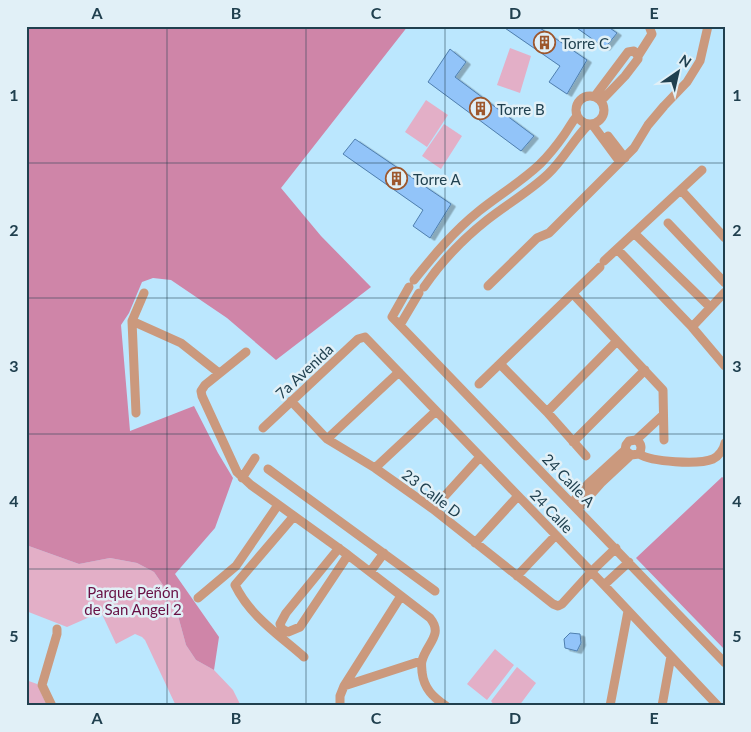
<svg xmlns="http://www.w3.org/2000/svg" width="751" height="732" font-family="Lato,sans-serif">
<defs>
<filter id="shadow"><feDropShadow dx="4.5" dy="2.5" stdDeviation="0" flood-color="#0004"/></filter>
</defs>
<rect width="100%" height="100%" fill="#bbe7fe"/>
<path fill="#e3afc7" d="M510,48L531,56L520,93L497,85Z
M426,100L448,115L427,147L405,132Z
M444,124L462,136L441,169L422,156Z
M26,545L79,564L110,558L137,563L154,572L174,601L186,645L196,660L214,670L233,690L241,706H176L145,640L142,637L135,634L116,644L101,612L67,627L26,611Z
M495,649L514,665L487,700L467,684Z
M517,667L536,683L519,706H495L491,701Z
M26,680L37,684L47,706H26Z"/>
<path fill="#cf85a8" d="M26,26H408L281,188L321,236L371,287L276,360L227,318L171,280L153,278L142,282L129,313L121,325L130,431L194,406L218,453L233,478L215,528L175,574L219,637L214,670L196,660L186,645L174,601L154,572L137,563L110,558L79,564L26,545Z
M722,477L725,479V650L636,558Z"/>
<path fill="#92c4f9" stroke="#4f7faf" filter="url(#shadow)" d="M502,26H537L587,60L567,94L549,82L560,66Z
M574,26H607L617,33L605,48Z
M450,49L466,62L455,77L534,136L521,151L428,82Z
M355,139L451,204L430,238L413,226L423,210L343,154Z
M570,633L580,634L581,643L577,651L565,648L564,639Z"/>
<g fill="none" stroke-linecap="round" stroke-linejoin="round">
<path stroke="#cb997d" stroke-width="9" d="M638,56L652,34L649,26
M576 110a14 14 0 1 1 28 0a14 14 0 1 1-28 0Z
M595,96L628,52L634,51L638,56V59L625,76L601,101
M592,124L620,162
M608,136L625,158
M681,190L725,238
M668,223L725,283
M634,233L710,307
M617,249L692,327L725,366
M604,261L702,170
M414,280C434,255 454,231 479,211C499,195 521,182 540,164C549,155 557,145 564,135C569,128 571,123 577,116
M488,286L537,238L549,233L634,148L648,125L664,106L687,82L700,61L708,26
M409,287L392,317L725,663
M424,287C441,262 463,239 487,220C507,204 529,192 548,174C564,159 573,140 589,124
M573,294L663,390L664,440
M132,321L181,343L219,373
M400,325L419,293
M692,327L725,292
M246,352L205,385L201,391L202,396L237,472L251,485L348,555L430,618C444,635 426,644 422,661C421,664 422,669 422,672C424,689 433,697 446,706
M500,364L547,412L586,456
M479,384L600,267
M291,401L327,439L375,468L433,509L553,604L558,606L562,604L592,571L616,548
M547,412L617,341
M136,413L132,321L144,293
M263,428L358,339L365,337L604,585L718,706
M327,439L399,372
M636,440L663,415
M573,442L645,370
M639,454C642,449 642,443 636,440L629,441L626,445L625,450L631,455L639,454C652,462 698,465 713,459C719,456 724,449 725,443
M375,468L436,411
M268,469L435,591
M242,478L255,458
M572,503L589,483L625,450
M433,509L480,457
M578,509L601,483L631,455
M294,516L235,585C250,616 279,635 304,657
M475,543L518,496
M339,548L286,613L280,624L282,629L288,632L300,627L348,555
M370,572L384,553
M517,576L556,535
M604,585L629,562
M198,598L236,566L278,505
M344,686L421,661
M52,706L42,685L57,634V629
M340,706V696L344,686L401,596
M610,706L628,611
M662,706L671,656"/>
</g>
<path fill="none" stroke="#20404f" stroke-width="1" stroke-opacity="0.55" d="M167,26V706M306,26V706M445,26V706M584,26V706M26,163H725M26,298H725M26,434H725M26,569H725"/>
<defs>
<symbol id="building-ring" viewBox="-11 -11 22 22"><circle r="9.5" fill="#e1f0f7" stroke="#9d572d" stroke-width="1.5"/><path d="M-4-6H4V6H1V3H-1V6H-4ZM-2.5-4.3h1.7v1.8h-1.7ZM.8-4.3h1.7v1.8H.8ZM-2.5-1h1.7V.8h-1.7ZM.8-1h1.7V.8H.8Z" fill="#9d572d"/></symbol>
</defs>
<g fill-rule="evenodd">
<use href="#building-ring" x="532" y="30" width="25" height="25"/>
<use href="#building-ring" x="468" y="96" width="25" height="25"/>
<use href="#building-ring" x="384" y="166" width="25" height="25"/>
</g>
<g text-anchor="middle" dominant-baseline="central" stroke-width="5" stroke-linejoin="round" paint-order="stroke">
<g font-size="15" fill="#20404f" stroke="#e1f0f7" text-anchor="start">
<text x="561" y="43">Torre C</text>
<text x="497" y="109">Torre B</text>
<text x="413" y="179">Torre A</text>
</g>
<g font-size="15" fill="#20404f" stroke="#e1f0f7">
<text transform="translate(304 371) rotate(-43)">7a Avenida</text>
<text transform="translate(569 480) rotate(46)">24 Calle A</text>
<text transform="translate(432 493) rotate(37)">23 Calle D</text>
<text transform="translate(552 511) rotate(46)">24 Calle</text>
</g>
<g font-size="15" fill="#681044" stroke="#e1f0f7">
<text x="133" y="592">Parque Peñón<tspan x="133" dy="17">de San Angel 2</tspan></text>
</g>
</g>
<rect width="751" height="732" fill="none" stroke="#e1f0f7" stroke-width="55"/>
<g transform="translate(678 72) rotate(34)" stroke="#e1f0f7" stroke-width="4" paint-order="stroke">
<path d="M0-4L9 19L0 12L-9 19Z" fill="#20404f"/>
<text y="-8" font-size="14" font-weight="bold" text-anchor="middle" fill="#20404f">N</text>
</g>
<rect x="28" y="28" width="696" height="676" fill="none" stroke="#20404f" stroke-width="2"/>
<g font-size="16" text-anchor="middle" font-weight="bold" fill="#20404f">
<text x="97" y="19">A</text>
<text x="236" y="19">B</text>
<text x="376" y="19">C</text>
<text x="515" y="19">D</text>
<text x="654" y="19">E</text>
<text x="14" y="101">1</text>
<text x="737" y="101">1</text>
<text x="14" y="236">2</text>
<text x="737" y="236">2</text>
<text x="14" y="372">3</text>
<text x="737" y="372">3</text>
<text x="14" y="507">4</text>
<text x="737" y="507">4</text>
<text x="14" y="642">5</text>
<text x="737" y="642">5</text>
<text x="97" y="724">A</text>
<text x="236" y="724">B</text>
<text x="376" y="724">C</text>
<text x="515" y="724">D</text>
<text x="654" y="724">E</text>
</g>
</svg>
